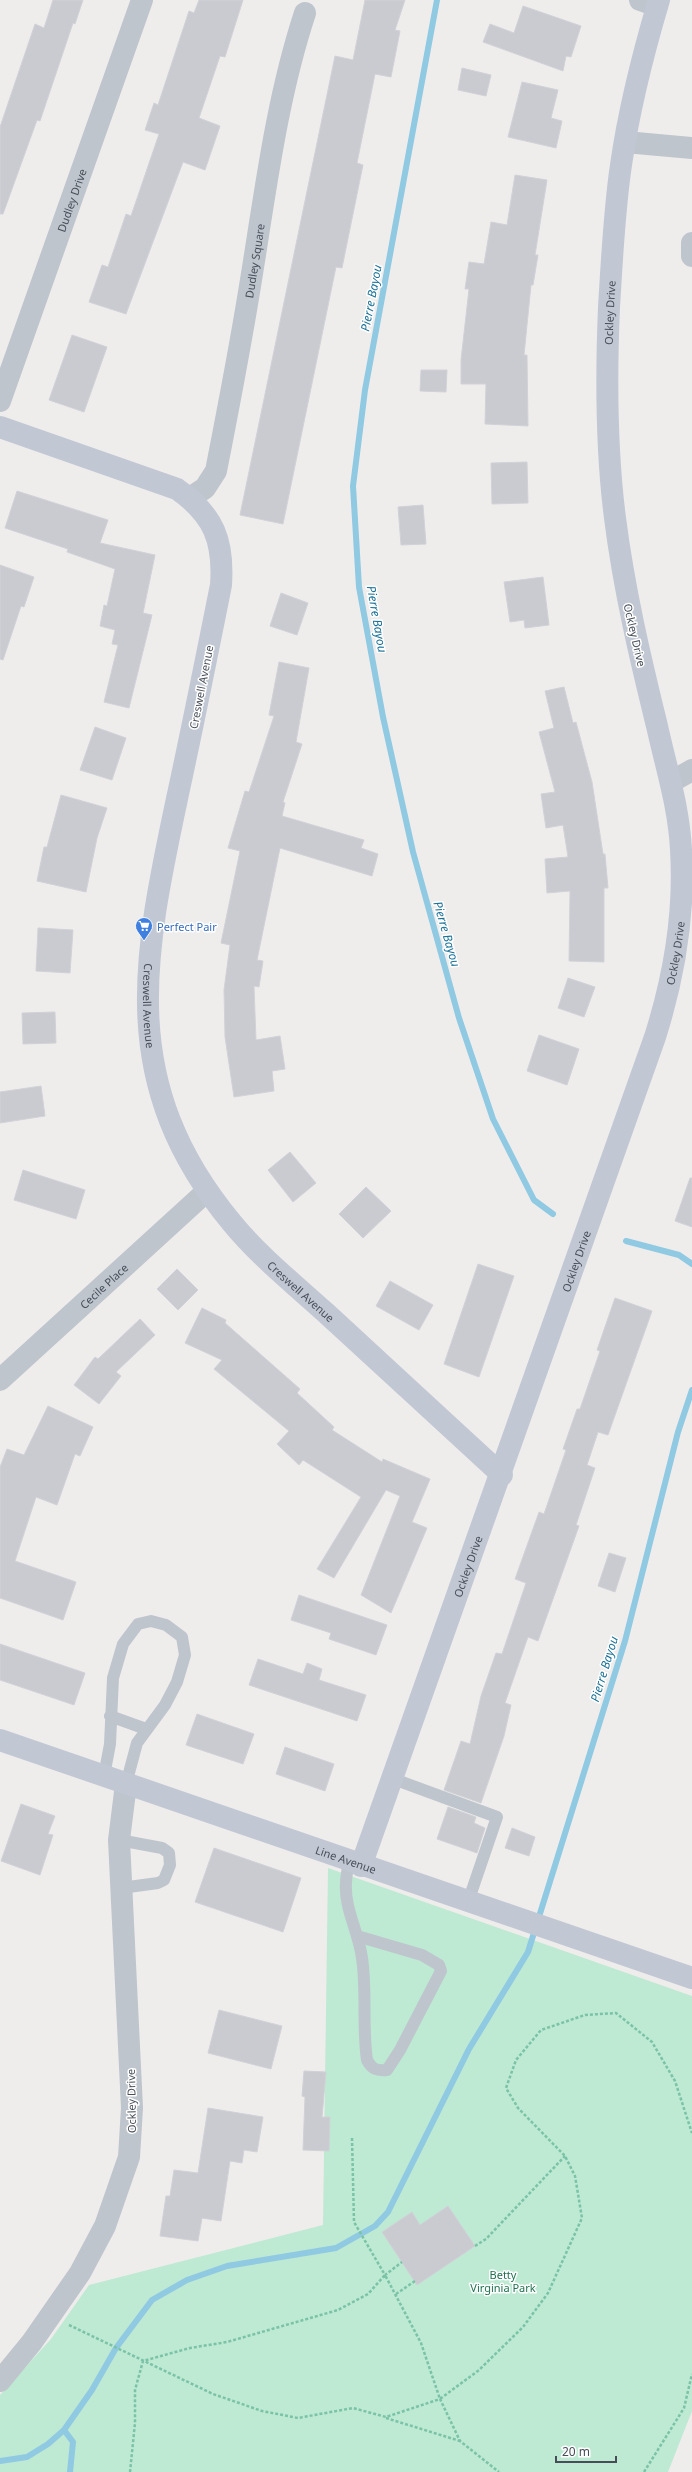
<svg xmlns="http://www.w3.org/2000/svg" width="692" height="2472" font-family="'Noto Sans',sans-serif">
<rect width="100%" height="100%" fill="#efedec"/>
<path fill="#bee9d3" d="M328,1868L692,1996V2411L668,2472H0V2395L51,2339L89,2285L323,2225Z"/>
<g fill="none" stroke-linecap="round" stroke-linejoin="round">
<path stroke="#8fc9e2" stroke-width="6" d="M437,0L365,390L353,486L359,587L383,717L413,852L459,1018L493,1119L534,1200L553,1214
M626,1241L679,1255L692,1264
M64,2430L73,2442L70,2472
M0,2461L27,2457L48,2444L64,2430L92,2390L116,2348L152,2300L187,2280L227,2266L336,2248L375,2226L388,2212L469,2049L528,1952L625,1641L678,1432L692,1390"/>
</g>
<path fill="#cacbd1" stroke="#d1d2d7" d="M53,0H83L75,24L73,23L40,121L37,120L3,214H0V127L35,24L44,28Z
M199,0H243L225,57L220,56L199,118L220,126L205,170L183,162L126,314L89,302L102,265L108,267L126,214L131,216L159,134L145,130L154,103L158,105L189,11L194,13Z
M365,0H405L395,30L400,31L391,77L375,74L357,163L363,165L342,268L336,267L283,524L240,515L335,56L353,60Z
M523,6L581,26L571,57L566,56L563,71L483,42L490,24L514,33Z
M462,68L491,75L486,96L458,90Z
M522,82L558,90L551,118L562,121L556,148L508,137Z
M515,175L547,180L535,255H538L533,285H531L524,355H527L528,426L485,424L486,384H461V360L469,289H465L469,262L484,264L491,222L507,225Z
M72,335L107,347L84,412L49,400Z
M421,370H447L446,392L420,391Z
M527,462L528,503L492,504L491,463Z
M17,491L108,520L100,543L155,555L143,613L152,615L129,708L104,702L118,645L112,644L115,630L100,626L104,605L107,606L115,569L67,552L68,549L5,528Z
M423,505L426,544L401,545L398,507Z
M0,565L34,577L24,607L21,606L3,660L0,659Z
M543,577L549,625L525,628L524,620L510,622L504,582Z
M281,593L308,603L297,635L270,626Z
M279,662L309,668L296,742L302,744L283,802L285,803L282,816L364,840L361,848L378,854L372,876L280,848L257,960L263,961L259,987L254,986L256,1040L280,1036L285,1069L272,1071L274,1091L234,1097L225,1037L224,990L230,945L221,943L240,851L228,848L245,791L249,792L274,716L269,715Z
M564,687L573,723L576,722L592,782L603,854H605L608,888H604V962L569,961L570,891L547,893L545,859L568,857L563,825L546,828L541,794L555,792L539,732L554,728L545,691Z
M95,727L126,738L112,780L80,770Z
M61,795L107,808L97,838L86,892L37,881L44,847H47Z
M38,928L73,930L70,973L36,971Z
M568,978L595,987L584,1017L558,1008Z
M55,1012L56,1043L23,1044L22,1013Z
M539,1035L579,1049L567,1085L527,1071Z
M41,1086L45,1116L0,1123V1092Z
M290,1152L316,1183L293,1202L268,1170Z
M23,1170L85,1190L76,1219L14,1200Z
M690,1178H692V1227L675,1221Z
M366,1187L391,1211L363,1238L339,1214Z
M478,1264L514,1276L479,1377L444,1364Z
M177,1269L198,1290L178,1310L157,1289Z
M390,1281L433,1305L419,1330L376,1306Z
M615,1298L652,1311L608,1435L598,1432L587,1465L595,1468L576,1525L579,1526L538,1641L528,1637L505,1703L511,1705L504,1736L481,1803L444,1790L461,1741L470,1744L481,1696L496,1653L502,1654L526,1583L515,1579L539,1512L544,1514L566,1450L563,1449L577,1409H580L600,1351L597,1350Z
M202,1308L226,1320L225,1323L300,1389L297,1393L334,1427L332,1430L382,1462L383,1459L430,1479L412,1522L427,1528L391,1613L361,1595L400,1496L386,1490L334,1578L317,1569L361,1497L303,1460L299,1465L277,1444L289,1431L214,1369L222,1360L185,1343Z
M140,1319L155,1335L116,1372L121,1376L99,1404L74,1385L95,1357L98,1359Z
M48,1406L93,1427L80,1456L75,1454L57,1505L36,1497L15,1561L76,1582L63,1620L0,1598V1467L7,1449L24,1455Z
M609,1553L626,1558L615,1592L598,1586Z
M299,1595L387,1625L376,1655L329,1639L331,1633L291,1620Z
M0,1644L85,1673L74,1705L0,1680Z
M258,1659L303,1674L307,1663L322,1669L319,1680L366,1695L357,1721L249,1685Z
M197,1714L254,1734L243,1764L186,1745Z
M285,1747L334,1764L325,1791L276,1774Z
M21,1804L55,1816L48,1834L53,1835L40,1875L1,1861Z
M448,1807L476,1817L474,1823L485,1828L477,1853L437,1839Z
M512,1828L535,1837L529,1856L505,1848Z
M214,1848L301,1878L283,1932L195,1902Z
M219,2010L282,2026L271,2069L208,2053Z
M304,2071L326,2072L322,2117H330L329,2151L303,2150L305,2097L302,2096Z
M208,2108L263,2117L257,2152L244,2150L242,2163L230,2161L221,2221L202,2218L198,2241L160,2236L166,2196H170L174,2170L198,2173Z
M448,2206L475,2246L417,2285L382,2232L412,2212L420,2225Z"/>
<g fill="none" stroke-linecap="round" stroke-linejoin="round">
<path stroke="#7ac3a6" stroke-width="2.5" stroke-dasharray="3 2" stroke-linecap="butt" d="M352,2138L354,2222L385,2275L402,2262
M475,2246L486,2239L565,2156
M396,2294L415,2281
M69,2325L213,2394L262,2411L298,2418L353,2408L386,2417L440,2399L460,2441L499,2472
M386,2418L460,2441
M130,2472L135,2423V2390L143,2361L190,2348L227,2342L338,2310L368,2294L385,2275L421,2343L440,2399L479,2370L523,2327L548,2293L582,2218L575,2176L565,2156L518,2108L506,2088L516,2060L541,2030L585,2015L616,2013L652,2042L675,2081L692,2133
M644,2472L684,2408L692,2374"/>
<path stroke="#bfc5cd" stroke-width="12" d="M110,1716L146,1729
M104,1776L110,1744L113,1678L123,1644L138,1624L151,1621L166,1625L182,1637L185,1655L177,1682L165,1705L137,1743L126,1784
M391,1778L497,1817L468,1902
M119,1840L162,1848L169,1853L170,1865L164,1880L158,1883L121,1888
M349,1861C348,1868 346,1876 346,1883C344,1908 359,1933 362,1958C367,1991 362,2026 367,2060C372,2069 376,2071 387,2070L400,2050L441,1971L439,1965L422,1955L357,1936"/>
<g stroke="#bfc5cd" stroke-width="22">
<path d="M640,0L657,6"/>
<path d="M625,142L692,148"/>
<path d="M692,243V256"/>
<path id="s1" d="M0,401L142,0"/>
<path id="s2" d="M190,498L205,488L216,471C228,410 240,348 250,286C265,195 276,101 305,13"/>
<path d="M671,782L692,770"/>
<path id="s3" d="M0,1380L207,1191"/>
<path d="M0,2381L32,2342L80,2273L105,2226L129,2157L132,2108L119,1840L126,1784"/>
</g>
<g stroke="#c1c8d4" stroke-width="22">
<path id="s4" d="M0,427L177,489C214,515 224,541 221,585C207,655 193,725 178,794C143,958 116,1083 232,1223C259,1256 294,1284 326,1313C385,1367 443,1421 502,1475"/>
<path id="s5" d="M0,1740L692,1978"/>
<path id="s6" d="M361,1866L655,1037C674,977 685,914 681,850C679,807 666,767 657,726C640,657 624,589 615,518C606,448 606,378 609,307C612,260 614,212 621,165C629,109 643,54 659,0"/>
</g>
</g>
<defs>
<symbol id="supermarket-pin" viewBox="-11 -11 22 30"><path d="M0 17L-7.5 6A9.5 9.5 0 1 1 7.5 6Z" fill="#3f7fe0" stroke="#fff"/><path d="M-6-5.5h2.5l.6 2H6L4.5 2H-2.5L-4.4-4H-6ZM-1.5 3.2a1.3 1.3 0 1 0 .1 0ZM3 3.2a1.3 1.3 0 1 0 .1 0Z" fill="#fff"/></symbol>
</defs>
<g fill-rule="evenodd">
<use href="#supermarket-pin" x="134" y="916" width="20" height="27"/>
</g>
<g text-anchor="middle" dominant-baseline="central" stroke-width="3" stroke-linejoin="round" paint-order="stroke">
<g font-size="11" fill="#474e58" stroke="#fff">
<text stroke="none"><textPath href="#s1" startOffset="213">Dudley Drive</textPath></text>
<text stroke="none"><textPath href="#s2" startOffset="252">Dudley Square</textPath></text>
<text stroke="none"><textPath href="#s6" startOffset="1614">Ockley Drive</textPath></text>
<text transform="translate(635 635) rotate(77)">Ockley Drive</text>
<text transform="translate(201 687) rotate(-79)">Creswell Avenue</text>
<text stroke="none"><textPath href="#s6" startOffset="966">Ockley Drive</textPath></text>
<text stroke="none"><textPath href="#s4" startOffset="727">Creswell Avenue</textPath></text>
<text stroke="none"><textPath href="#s6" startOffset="642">Ockley Drive</textPath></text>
<text stroke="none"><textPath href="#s3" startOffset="140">Cecile Place</textPath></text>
<text stroke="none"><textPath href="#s4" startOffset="1062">Creswell Avenue</textPath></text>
<text stroke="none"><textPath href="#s6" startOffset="318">Ockley Drive</textPath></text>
<text stroke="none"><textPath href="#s5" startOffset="366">Line Avenue</textPath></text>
<text transform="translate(131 2101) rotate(-91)">Ockley Drive</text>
</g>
<g font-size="11" fill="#366cbe" stroke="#fff" text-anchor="start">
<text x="157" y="926">Perfect Pair</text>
</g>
<g font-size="11" fill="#1f7150" stroke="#fff">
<text x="503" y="2274">Betty<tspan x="503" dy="13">Virginia Park</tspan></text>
</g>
<g font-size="12" font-style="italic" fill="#1a7197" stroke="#fff">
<text transform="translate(371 298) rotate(-79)">Pierre Bayou</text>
<text transform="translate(377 619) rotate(80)">Pierre Bayou</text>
<text transform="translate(447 934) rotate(74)">Pierre Bayou</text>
<text transform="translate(604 1669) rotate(-73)">Pierre Bayou</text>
</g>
</g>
<path d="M556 2456v6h60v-6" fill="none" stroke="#474e58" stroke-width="2"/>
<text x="562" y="2456" font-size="12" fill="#474e58" stroke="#ffffff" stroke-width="3" paint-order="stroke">20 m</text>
</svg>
